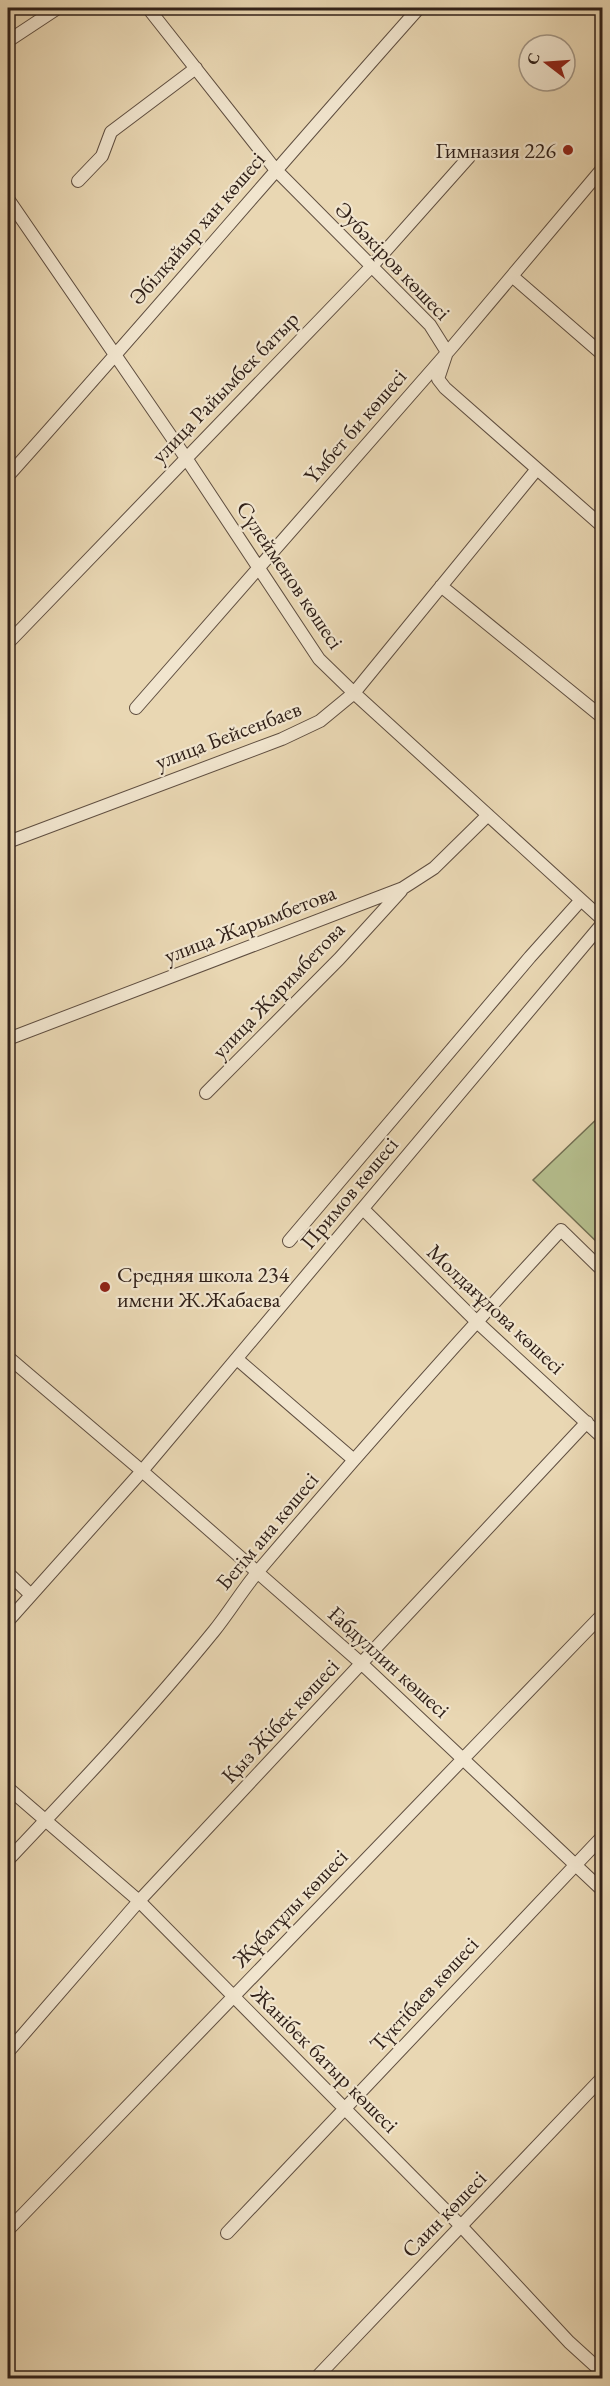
<svg xmlns="http://www.w3.org/2000/svg" width="610" height="2386" font-family="'EB Garamond',serif">
<rect width="100%" height="100%" fill="#e9d7b3"/>
<filter id="stains"><feTurbulence type="fractalNoise" baseFrequency=".00333" numOctaves="4"/><feColorMatrix values="0 0 0 0 .2 0 0 0 0 .09 0 0 0 0 .02 0 0 0 .5 -.17"/></filter>
<radialGradient id="worn" r=".72"><stop offset=".6" stop-color="#630" stop-opacity="0"/><stop offset="1" stop-color="#630" stop-opacity=".3"/></radialGradient>
<path fill="#b5be8d" stroke="#737053" stroke-width="1.5" d="M602,1114V1247L533,1180Z"/>
<g fill="none" stroke-linecap="round" stroke-linejoin="round">
<defs>
<path id="minor" d="M148,8L275,169L430,325L447,352L438,379L445,388L602,526
M8,41L58,8
M78,181L102,156L111,132L196,68
M8,199L186,458L319,659L354,693L602,919
M512,276L602,354
M8,476C147,321 281,163 419,8
M441,586L602,717
M8,643L372,266L469,157
M136,708L453,346L602,169
M8,842L282,739L320,721L354,693L537,469
M8,1039L403,888L434,868L488,815
M206,1093L339,959L401,891
M363,1209L476,1321L602,1437
M289,1241L530,957L581,900
M8,1357L142,1471L362,1664L602,1890
M237,1359L354,1460
M8,1573L31,1595
M8,1621L142,1471L602,924
M8,1788L139,1901L461,2226L569,2342L602,2372
M8,1860C78,1786 149,1711 214,1631C230,1611 243,1589 260,1569C358,1454 458,1341 561,1230L602,1270
M8,2052L139,1901L587,1422
M8,2230L602,1615
M227,2233L602,1837
M316,2378L602,2078"/>
</defs>
<use href="#minor" stroke="#5f4e40" stroke-width="14"/>
<use href="#minor" stroke="#f1e5ce" stroke-width="12"/>
</g>
<g fill="#8f2418" stroke="#f1e5ce" stroke-width="2">
<circle cx="568" cy="150" r="6"/>
<circle cx="105" cy="1287" r="6"/>
</g>
<g text-anchor="middle" dominant-baseline="central" stroke-width="4.5" stroke-linejoin="round" paint-order="stroke">
<g font-size="22" fill="#312119" stroke="#f1e5ce" text-anchor="end">
<text x="556" y="150">Гимназия 226</text>
<text x="117" y="1274" text-anchor="start">Средняя школа 234<tspan x="117" dy="25">имени Ж.Жабаева</tspan></text>
</g>
<g font-size="22" fill="#312119" stroke="#f1e5ce">
<text transform="translate(197 228) rotate(-49)">Әбілқайыр хан көшесі</text>
<text transform="translate(393 261) rotate(46)">Әубәкіров көшесі</text>
<text transform="translate(225 387) rotate(-46)">улица Райымбек батыр</text>
<text transform="translate(355 426) rotate(-49)">Үмбет би көшесі</text>
<text transform="translate(290 575) rotate(56)">Сүлейменов көшесі</text>
<text transform="translate(228 735) rotate(-21)">улица Бейсенбаев</text>
<text transform="translate(250 924) rotate(-21)">улица Жарымбетова</text>
<text transform="translate(278 990) rotate(-46)">улица Жаримбетова</text>
<text transform="translate(349 1193) rotate(-50)">Примов көшесі</text>
<text transform="translate(496 1309) rotate(43)">Молдағұлова көшесі</text>
<text transform="translate(267 1531) rotate(-50)">Бегім ана көшесі</text>
<text transform="translate(389 1662) rotate(42)">Ғабдуллин көшесі</text>
<text transform="translate(280 1721) rotate(-47)">Қыз Жібек көшесі</text>
<text transform="translate(290 1908) rotate(-46)">Жұбатұлы көшесі</text>
<text transform="translate(424 1994) rotate(-47)">Түктібаев көшесі</text>
<text transform="translate(325 2059) rotate(45)">Жанібек батыр көшесі</text>
<text transform="translate(444 2214) rotate(-46)">Саин көшесі</text>
</g>
</g>
<rect width="610" height="2386" fill="none" stroke="#e9d7b3" stroke-width="30"/>
<rect x="9" y="9" width="592" height="2368" fill="none" stroke="#312119" stroke-width="3"/>
<rect x="15" y="15" width="580" height="2356" fill="none" stroke="#312119" stroke-width="1.5"/>
<g transform="translate(547 63) rotate(287)"><circle r="28" fill="#f1e5ce" stroke="#a49786" stroke-width="1.5"/>
<path d="M0-4.5L10 22L0 15L-10 22Z" fill="#8f2418"/>
<text y="-9" font-size="16" font-weight="bold" text-anchor="middle" fill="#312119">С</text>
</g>
<rect width="100%" height="100%" filter="url(#stains)"/>
<rect width="100%" height="100%" fill="url(#worn)"/>
</svg>
